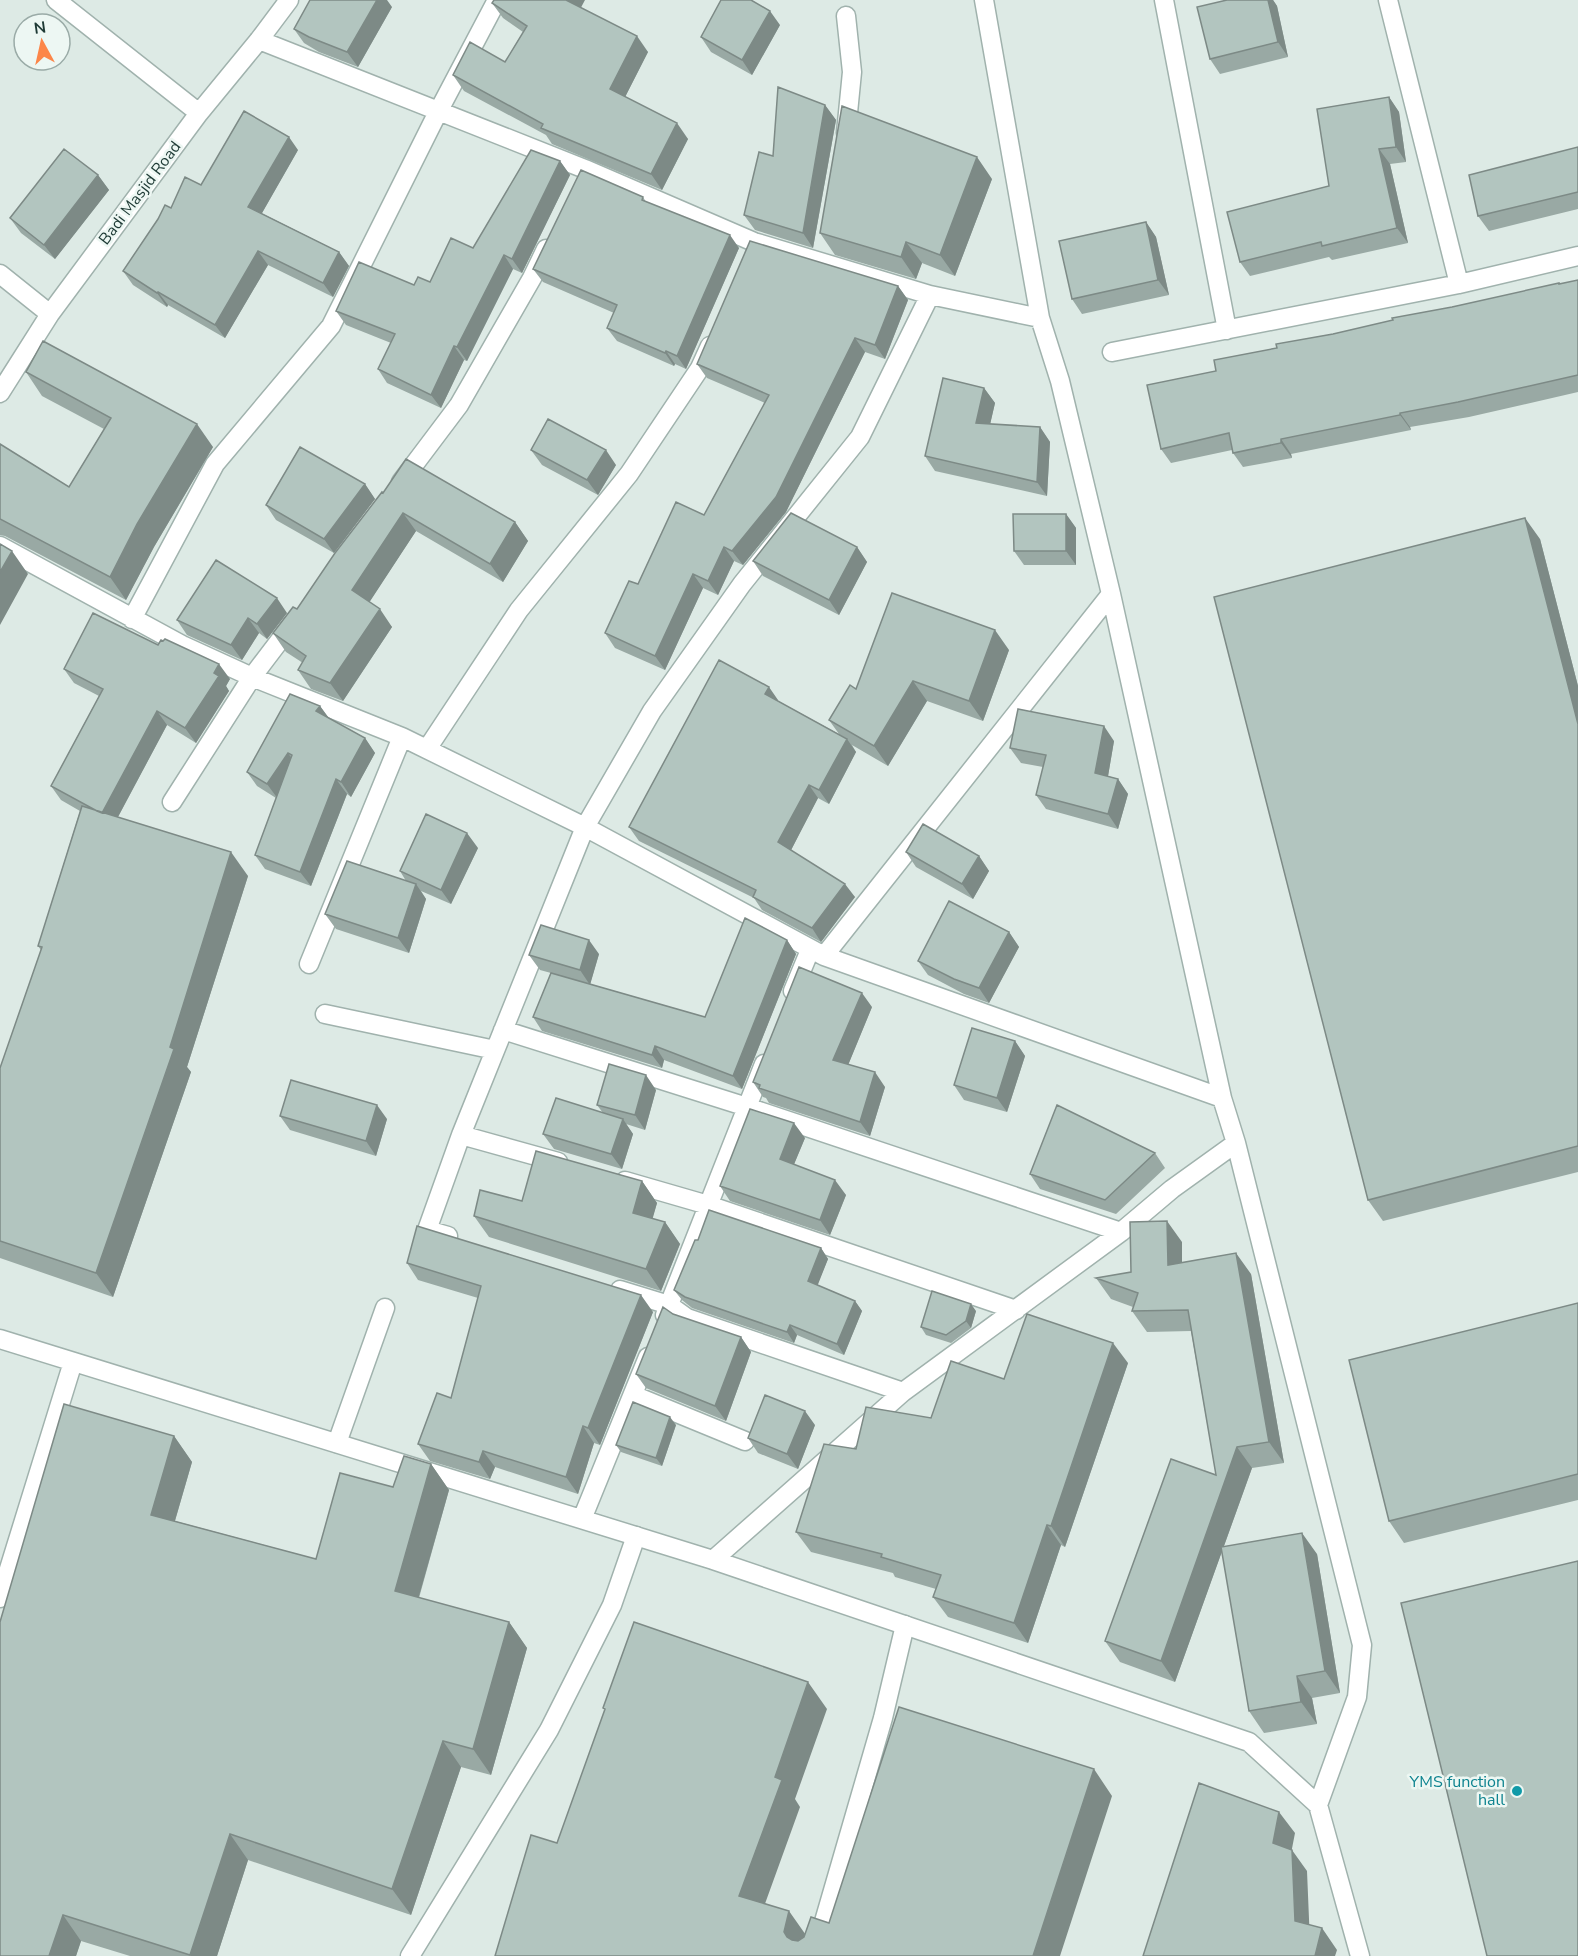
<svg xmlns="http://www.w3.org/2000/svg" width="1578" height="1956" font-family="'Nunito Sans',sans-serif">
<rect width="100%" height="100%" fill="#ddeae5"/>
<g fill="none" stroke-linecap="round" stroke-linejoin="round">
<defs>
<path id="lane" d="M337,1443L385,1308
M410,1956L549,1730L612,1605L636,1536
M814,1956L883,1718L905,1625"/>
<path id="street" d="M56,0L199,113
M984,0L1040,318
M1164,0L1227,330
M1388,0L1459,284
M259,40L585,169L754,242L930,295L860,437L742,584L652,711L585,827L461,1135L427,1230L448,1236
M846,133L852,72L846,16
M0,274L50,314
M1112,352L1459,284L1578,256
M0,393L50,314L199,113L259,40L289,0
M401,482L459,405L532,278L546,249
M0,546L182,645L252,677L402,737L585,827L824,956L1222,1098
M132,619L215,464L331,326L438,112L497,0
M427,749L519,610L629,474L700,368L710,346
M172,802L252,677L293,623
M824,956L1111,594
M309,964L402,737
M793,991L810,950
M325,1014L495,1050
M503,1030L747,1107L1121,1232
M461,1135L558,1162
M1236,1143L1362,1645L1357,1697L1318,1805
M625,1181L708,1205L1016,1310
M620,1290L669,1305L687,1318L903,1392
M665,1315L764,1064
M0,1339L713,1560L1249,1742L1318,1805L1360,1956
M633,1395L745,1441
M582,1519L648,1357
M713,1560L903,1392L1121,1232L1172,1189L1236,1143L1222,1098L1111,594L1060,381L1040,318L930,295
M0,1598L73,1362"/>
</defs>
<use href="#lane" stroke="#a0b2ad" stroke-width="21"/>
<use href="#street" stroke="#a0b2ad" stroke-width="21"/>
<use href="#lane" stroke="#fff" stroke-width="18"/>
<use href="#street" stroke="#fff" stroke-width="18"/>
</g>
<path fill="#99a9a4" d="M1227,0H1273L1277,6L1288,57L1220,74L1210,59Z
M492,3L581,8L648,52L625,97L688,139L662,190L552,144L546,135L464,91L453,75L505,62L523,32L503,18Z
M392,7L358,67L319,52L304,43L294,29Z
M780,25L752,75L711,52L701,37Z
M1389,97L1399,112L1406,162L1390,164L1408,243L1332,260L1329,257L1250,276L1240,262L1329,186Z
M825,105L836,120L813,248L755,230L744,215Z
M1578,147V209L1489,231L1478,216Z
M298,150L262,213L339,252L349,266L333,297L268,265L225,338L168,305L167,307L133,285L123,271L158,219L171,208L201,185Z
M560,161L570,175L522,273L513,269L467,361L464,360L441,408L387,383L378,369L391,343L346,325L336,311L414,285L430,282L473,248Z
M98,175L109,190L55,259L21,233L10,218Z
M992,179L955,276L922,263L916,279L835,255L820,233Z
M643,197L646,202L739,248L686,369L675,364L674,366L617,341L607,328L614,313L543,282L533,269Z
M1146,222L1156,237L1169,295L1082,314L1072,299Z
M1578,280V392L1469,417L1410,427L1411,430L1291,454L1292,458L1243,467L1233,453L1232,450L1171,463L1161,449L1216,371L1277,348L1333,334Z
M898,286L908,300L885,359L865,352L786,512L743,565L734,561L718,595L703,588L665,670L615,648L605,633L638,584L704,515L765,403L707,378L697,364Z
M26,372L213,447L154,547L126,600L5,536L0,535V444L69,487L104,429L42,396Z
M984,388L995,403L990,424L1040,427L1050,442L1047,496L935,471L925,456Z
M531,450L616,465L598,495L542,465Z
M365,484L375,499L334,553L276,520L266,505Z
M382,492L515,522L528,541L503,582L416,531L369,602L392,627L343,701L311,689L298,670L303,663L286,652L273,633L297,609Z
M1066,514L1076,528V565H1024L1014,551Z
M1540,539L1578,686V1172L1383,1221L1368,1200Z
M857,547L867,562L839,615L763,576L753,561Z
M287,613L267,639L259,633L242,660L187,635L177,620Z
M158,645L230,679L226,686L229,691L196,743L167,725L118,817L248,876L187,1067L191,1072L113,1297L0,1258V1068L41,950L38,946L80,811L61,800L51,786L99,696L74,683L64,669Z
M1009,650L983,721L927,701L888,766L852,745L856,752L829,804L818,798L791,850L855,897L821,942L762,910L754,898L639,841L629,827L778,700V701L839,734L829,720L856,689Z
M320,706L329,718L365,738L375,753L351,797L347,794L311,886L265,869L255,855L276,798L257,786L247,772Z
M1114,741L1108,776L1118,779L1128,794L1118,829L1046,809L1036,795L1043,767L1021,763L1010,748Z
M478,848L451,904L421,891L426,899L409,953L336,929L325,914L406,881L400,871Z
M906,852L979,856L989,871L973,899L916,867Z
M1009,932L1019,947L989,1003L964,994L928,975L918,961Z
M787,940L796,954L742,1089L664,1060L662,1068L542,1031L533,1017L551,973L540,970L529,955L599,954L590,984L705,1017Z
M872,1007L848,1065L885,1087L870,1136L769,1103L766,1098L763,1097L753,1082Z
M1015,1041L1025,1056L1007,1112L964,1100L954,1085Z
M656,1090L645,1130L626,1124L633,1134L622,1169L554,1149L543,1134L603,1113L597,1105Z
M280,1116L387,1119L376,1156L290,1130Z
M805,1138L794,1164L846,1195L830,1235L730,1201L720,1186Z
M1155,1153L1165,1168L1116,1214L1040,1189L1030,1174Z
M642,1181L657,1203L652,1219L665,1222L680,1244L661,1291L489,1237L474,1216L522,1201Z
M698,1240L821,1248L828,1259L817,1285L855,1301L862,1311L844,1355L797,1335L794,1343L692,1308L682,1300L674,1290Z
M1182,1242V1263L1251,1274L1284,1463L1252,1468L1224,1546L1317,1554L1340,1693L1312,1698L1317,1724L1264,1733L1249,1711L1222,1551L1175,1682L1120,1662L1105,1641L1216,1475L1191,1331L1147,1332L1132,1311L1133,1307L1111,1299L1096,1278L1131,1272Z
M407,1263L653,1312L600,1445L594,1443L578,1494L495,1467L490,1479L430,1461L418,1444L451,1398L478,1298L418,1280Z
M1578,1303V1500L1404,1543L1389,1521Z
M976,1311L971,1328L951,1343L926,1335L921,1327Z
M741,1337L751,1352L726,1421L646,1388L636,1374Z
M1128,1363L1065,1547L1061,1545L1028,1643L948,1617L933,1597L936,1589L895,1577L893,1573L811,1552L796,1532L856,1449L931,1418L1004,1379Z
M676,1425L662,1466L621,1452L616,1445Z
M815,1425L798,1469L758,1453L748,1438Z
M174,1436L192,1462L175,1521L316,1559L393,1487L431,1464L449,1490L419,1598L509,1622L527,1648L491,1775L461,1767L411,1915L248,1860L217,1956H130L81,1941L76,1956H0Z"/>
<path fill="#7d8a86" d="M377,0H387L392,7L358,67L347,52Z
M566,0H585L577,15Z
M1268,0H1273L1277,6L1288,57L1278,42Z
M770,11L780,25L752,75L742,60Z
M637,36L648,52L621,105L610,89Z
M1389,97L1399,112L1406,162L1396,147Z
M825,105L836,120L813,248L803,233Z
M677,123L688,139L662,190L651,174Z
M289,137L298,150L258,220L248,207Z
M1379,149L1390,164L1408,243L1397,228Z
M977,157L992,179L955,276L940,255Z
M560,161L570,175L522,273L512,259Z
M98,175L109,190L55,259L44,245Z
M1146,222L1156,237L1169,295L1158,280Z
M730,235L739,248L686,369L677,356Z
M906,242L922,263L916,279L901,257Z
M258,251L268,265L225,338L215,325Z
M339,252L349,266L333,297L323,283Z
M504,255L513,269L467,361L457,347Z
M898,286L908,300L885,359L875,345Z
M158,292L168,305L167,307L157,293Z
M855,338L865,352L786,512L743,565L732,551Z
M454,346L464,360L441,408L431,395Z
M666,351L675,364L674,366L665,353Z
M984,388L995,403L987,438L976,423Z
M1400,413L1410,427L1411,430L1400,415Z
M197,424L213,447L154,547L126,600L110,577L137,524Z
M1040,427L1050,442L1047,496L1037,482Z
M1281,439L1291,454L1292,458L1281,443Z
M606,450L616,465L598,495L587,480Z
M365,484L375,499L334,553L324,539Z
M403,513L416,531L365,609L352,590Z
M1066,514L1076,528V565L1066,551Z
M1525,518L1540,539L1578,686V724Z
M515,522L528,541L503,582L490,564Z
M724,547L734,561L718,595L708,581Z
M857,547L867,562L839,615L829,600Z
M12,551L28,574L0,625V572Z
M693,574L703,588L665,670L655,656Z
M277,598L287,613L267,639L257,624Z
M380,609L392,627L343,701L330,683Z
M248,618L259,633L242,660L231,645Z
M995,630L1009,650L983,721L969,701Z
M219,664L230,679L226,686L229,691L196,743L185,728Z
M913,681L927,701L888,766L874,746Z
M769,687L778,700L774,708L765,694Z
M320,706L330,720L316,711Z
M157,711L167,725L112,828L102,813Z
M1104,726L1114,741L1106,788L1095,773Z
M365,738L375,753L351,797L341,782Z
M847,739L856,752L829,804L819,790Z
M288,753L298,768L278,799L267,784Z
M336,779L347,794L311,886L300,872Z
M1118,779L1128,794L1118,829L1108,814Z
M809,785L818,798L788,856L778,842Z
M467,833L478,848L451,904L441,890Z
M231,852L248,876L187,1067L191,1072L113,1297L96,1273Z
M979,856L989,871L973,899L962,884Z
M416,884L426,899L409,953L398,938Z
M845,884L855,897L821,942L812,928Z
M1009,932L1019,947L989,1003L979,988Z
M589,940L599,954L590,985L580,970Z
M787,940L796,954L742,1089L733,1076Z
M862,993L872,1007L844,1075L833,1060Z
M1015,1041L1025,1056L1007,1112L997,1098Z
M655,1046L664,1060L662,1068L652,1055Z
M875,1072L885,1087L870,1136L860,1122Z
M646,1075L656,1090L645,1130L635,1115Z
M377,1105L387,1119L376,1156L366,1141Z
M623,1119L633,1134L622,1169L611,1154Z
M794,1123L805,1138L790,1174L780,1159Z
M835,1180L846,1195L830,1235L820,1220Z
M642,1181L657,1203L648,1235L633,1213Z
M1167,1221L1182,1242V1286L1168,1265Z
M665,1222L680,1244L661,1291L646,1269Z
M821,1248L828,1259L815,1292L808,1281Z
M1236,1253L1251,1274L1284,1463L1269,1442Z
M641,1295L653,1312L600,1445L588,1428Z
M855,1301L862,1311L844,1355L837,1344Z
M971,1304L976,1311L971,1328L966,1321Z
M790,1325L797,1335L794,1343L787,1332Z
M741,1337L751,1352L726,1421L715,1406Z
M1113,1343L1128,1363L1065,1547L1051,1526Z
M805,1411L815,1425L798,1469L787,1454Z
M670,1417L676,1425L662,1466L656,1458Z
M583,1426L594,1443L578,1494L566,1477Z
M174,1436L192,1462L169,1541L151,1515Z
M1237,1447L1252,1468L1175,1682L1161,1661Z
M483,1451L495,1467L490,1479L479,1462Z
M431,1464L449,1490L413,1617L395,1591Z
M1047,1525L1061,1545L1028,1643L1014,1623Z
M1302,1533L1317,1554L1340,1693L1325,1671Z
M509,1622L527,1648L491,1775L473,1749Z
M1297,1676L1312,1698L1317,1724L1301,1702Z
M808,1682L827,1709L795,1799L800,1807L758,1923L739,1896L775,1777Z
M443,1741L461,1767L411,1915L392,1889Z
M1094,1769L1112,1796L1060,1956H1033Z
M1279,1812L1295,1833L1289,1864L1273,1843Z
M230,1834L248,1860L217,1956H191L190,1955Z
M1292,1850L1307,1871L1310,1943L1295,1921Z
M789,1911L808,1938L803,1956L787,1937L784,1932Z
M63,1915L81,1941L76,1956H49Z
M1322,1928L1337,1950L1335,1956H1315Z"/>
<path fill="#b2c5bf" stroke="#7d8a86" stroke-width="1.5" d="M310,0H377L347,52L309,37L294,29Z
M494,0H566L637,36L610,89L677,123L651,174L541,128L543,124L453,75L470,42L505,62L527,26L492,3Z
M721,0H751L770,11L742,60L701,37Z
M1227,0H1268L1278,42L1210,59L1197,7Z
M778,87L825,105L803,233L744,215L759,152L773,156Z
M1389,97L1396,147L1379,149L1397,228L1322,246L1321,242L1240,262L1227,212L1329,186L1317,109Z
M842,106L977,157L940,255L906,242L901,257L820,233Z
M244,111L289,137L248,207L339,252L323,283L258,251L215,325L158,292L157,293L123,271L158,219L165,205L171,208L185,177L201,185Z
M1578,147V192L1478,216L1469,175Z
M64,149L98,175L44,245L10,218Z
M531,150L560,161L512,259L504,255L457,347L454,346L431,395L378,369L395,334L336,311L359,262L414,285L418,277L430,282L451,238L473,248Z
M581,170L643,197L642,200L730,235L677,356L666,351L665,353L607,328L617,305L533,269Z
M1146,222L1158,280L1072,299L1059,241Z
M750,241L898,286L875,345L855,338L776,497L732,551L724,547L708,581L693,574L655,656L605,633L629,581L638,584L676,502L704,515L769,395L697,364Z
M1578,280V375L1458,402L1400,413V415L1281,439V443L1233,453L1229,433L1161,449L1147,385L1216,371L1214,360L1277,348L1276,344L1333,334L1393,320L1392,318L1452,307L1559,283V284Z
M43,341L197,424L137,524L110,577L0,519V444L69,487L111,418L26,372Z
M943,378L984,388L976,423L1040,427L1037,482L925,456Z
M548,419L606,450L587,480L531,450Z
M300,447L365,484L324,539L266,505Z
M406,459L515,522L490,564L403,513L352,590L380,609L330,683L298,670L306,656L273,633L293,607L297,609L335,553L382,492L383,493Z
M791,513L857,547L829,600L753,561Z
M1013,514H1066V551H1014Z
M1525,518L1578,724V1146L1368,1200L1214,597Z
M0,544L12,551L0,572Z
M216,560L277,598L257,624L248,618L231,645L177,620Z
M892,593L995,630L969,701L913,681L874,746L829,720L850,685L856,689Z
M93,613L158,645L161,640L163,641L165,639L219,664L214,673L219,676L185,728L157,711L102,813L97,811L51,786L103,689L64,669Z
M719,660L769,687L765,694L847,739L819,790L809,785L778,842L845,884L812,928L753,897L756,890L629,827Z
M290,694L320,706L316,711L365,738L341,782L336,779L300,872L255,855L292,755L288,753L267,784L247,772Z
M1018,709L1104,726L1095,773L1118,779L1108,814L1036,795L1046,755L1010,748Z
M82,806L231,852L170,1047L174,1049L96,1273L0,1241V1068L42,947L38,946Z
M426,814L467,833L441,890L400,871Z
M923,824L979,856L962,884L906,852Z
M347,861L416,884L398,938L325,914Z
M949,901L1009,932L979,988L954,979L918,961Z
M745,918L787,940L733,1076L655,1046L652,1055L533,1017L551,973L705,1017Z
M541,925L589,940L580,970L529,955Z
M799,967L862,993L833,1060L875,1072L860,1122L759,1088L760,1085L753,1082Z
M972,1028L1015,1041L997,1098L954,1085Z
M609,1064L646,1075L635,1115L597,1105Z
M291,1080L377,1105L366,1141L280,1116Z
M556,1098L623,1119L611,1154L543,1134Z
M1057,1105L1155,1153L1105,1200L1030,1174Z
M750,1109L794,1123L780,1159L835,1180L820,1220L720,1186Z
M536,1151L642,1181L633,1213L665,1222L646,1269L474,1216L480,1190L522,1201Z
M709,1210L821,1248L808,1281L855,1301L837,1344L790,1325L787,1332L685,1297L674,1290L695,1240H698Z
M1167,1221L1168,1265L1236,1253L1269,1442L1237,1447L1161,1661L1105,1641L1171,1459L1216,1475L1188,1310L1132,1311L1138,1293L1096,1278L1131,1272L1130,1222Z
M417,1226L641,1295L588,1428L583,1426L566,1477L483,1451L479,1462L418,1444L437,1393L451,1398L481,1286L407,1263Z
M932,1291L971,1304L966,1321L946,1335L921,1327Z
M1578,1303V1474L1389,1521L1349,1360Z
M663,1307L673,1314L741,1337L715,1406L636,1374Z
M1027,1314L1113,1343L1051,1526L1047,1525L1014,1623L933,1597L941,1575L881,1557L882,1554L796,1532L824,1444L856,1449L866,1407L931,1418L951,1361L1004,1379Z
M765,1395L805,1411L787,1454L748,1438Z
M633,1402L670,1417L656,1458L616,1445Z
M64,1404L174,1436L151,1515L316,1559L340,1473L393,1487L404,1456L431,1464L395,1591L509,1622L473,1749L443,1741L392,1889L230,1834L190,1955L63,1915L49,1956H0V1622Z
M1302,1533L1325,1671L1297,1676L1301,1702L1249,1711L1221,1547Z
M1578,1561V1956H1487L1401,1603Z
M634,1622L808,1682L775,1777L782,1780L739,1896L789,1911L784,1932L787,1937L792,1940L798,1941L804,1937L811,1917L829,1923L899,1707L1094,1769L1033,1956H495L531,1835L557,1843L605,1709L603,1708Z
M1199,1783L1279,1812L1273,1843L1292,1850L1295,1921L1322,1928L1315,1956H1143Z"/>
<circle fill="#0f9aa8" stroke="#edf7f3" stroke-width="2" cx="1517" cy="1791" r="6"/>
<g text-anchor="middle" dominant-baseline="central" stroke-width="5" stroke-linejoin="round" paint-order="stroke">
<g font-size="16" fill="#1e3a35" stroke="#edf7f3">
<text transform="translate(140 193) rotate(-53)">Badi Masjid Road</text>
</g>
<g font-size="16" fill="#0d838f" stroke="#edf7f3" text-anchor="end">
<text x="1505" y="1782">YMS function<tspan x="1505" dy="18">hall</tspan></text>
</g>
</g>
<g transform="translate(42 42) rotate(352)"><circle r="28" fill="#edf7f3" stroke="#9aaba7" stroke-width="1.5"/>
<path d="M0-4.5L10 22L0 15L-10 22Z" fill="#fc8649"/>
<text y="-9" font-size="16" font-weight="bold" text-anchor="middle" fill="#1e3a35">N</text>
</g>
</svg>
